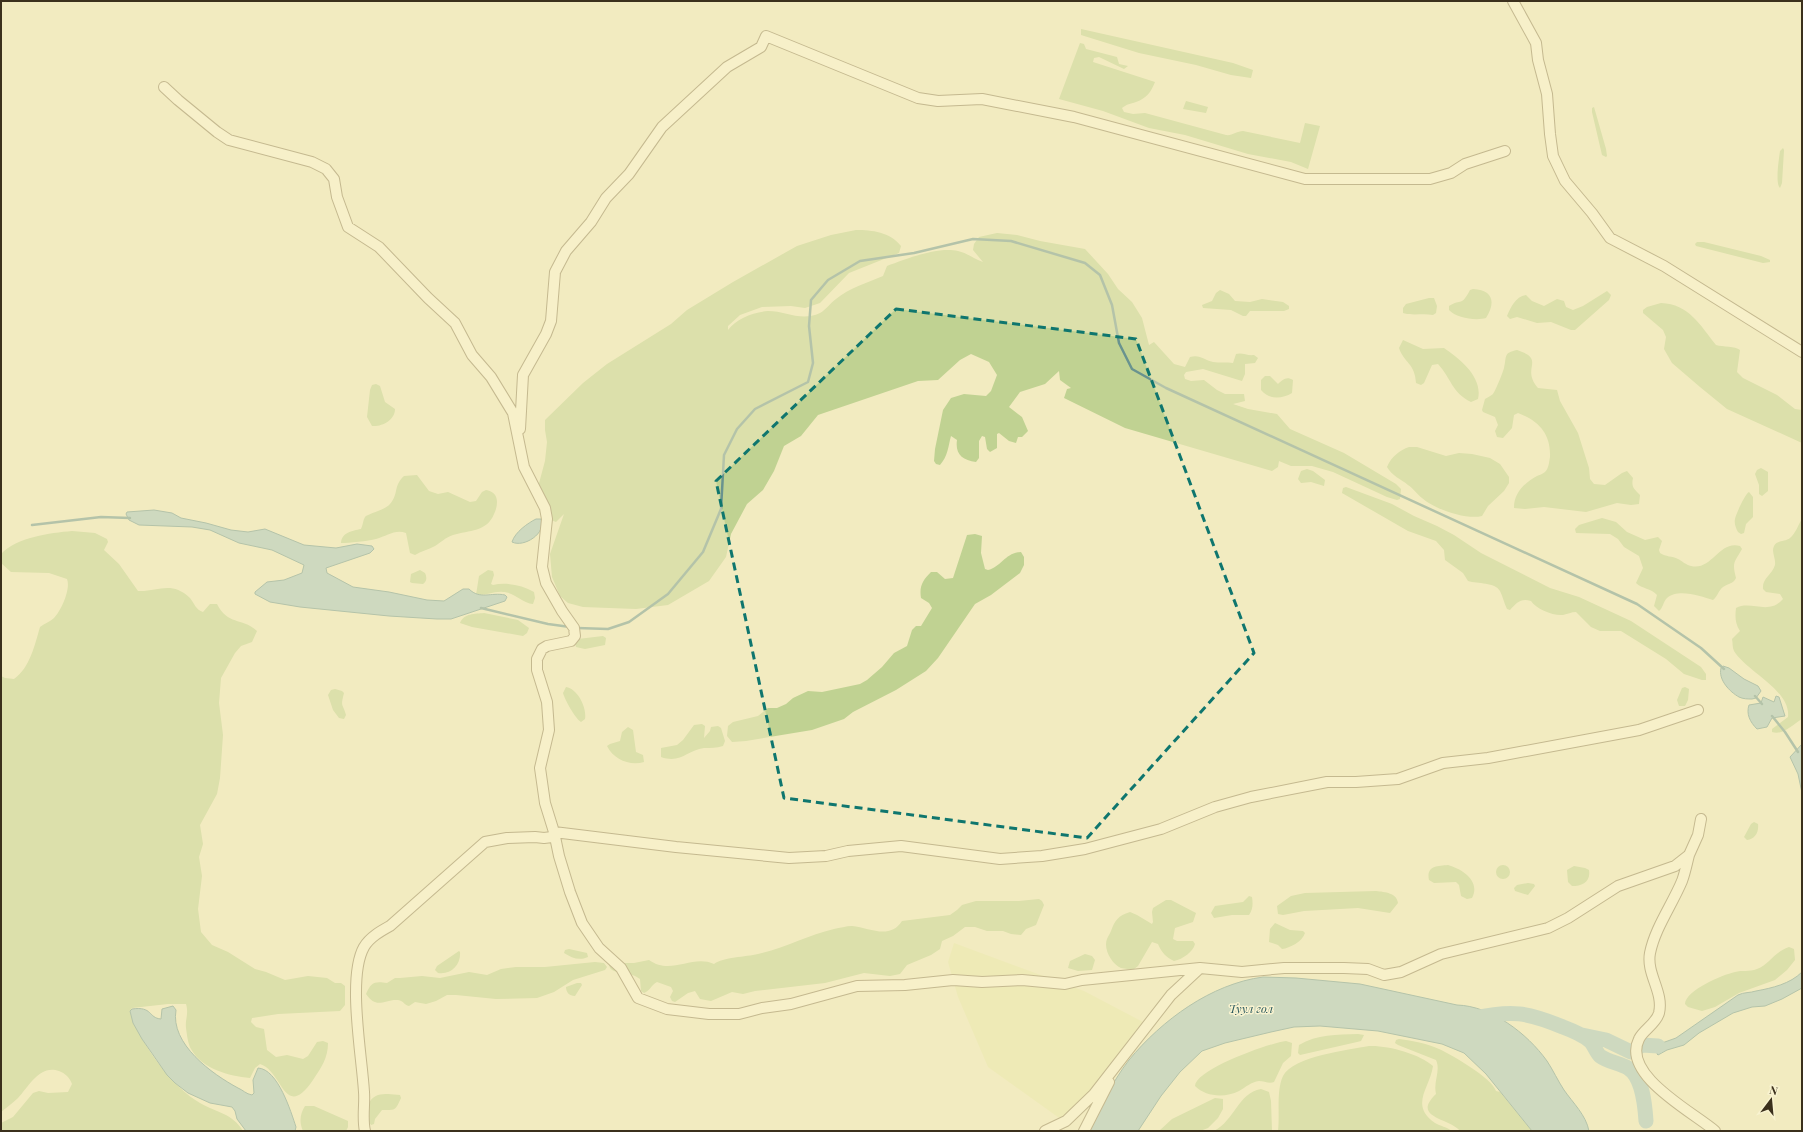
<svg xmlns="http://www.w3.org/2000/svg" width="1803" height="1132" font-family="'Playfair Display',serif">
<rect width="100%" height="100%" fill="#f2ebc0"/>
<path fill="#e9e8ac" d="M954,943L1084,991L1143,1022L1106,1073L1084,1100L1062,1120L988,1067L958,997L948,962Z"/>
<path fill="#c0d292" d="M1081,29L1233,63L1253,70L1251,78L1231,75L1196,65L1139,53L1081,35Z
M1080,43L1084,44L1086,49L1117,57L1119,64L1128,66L1124,69L1099,57L1094,58L1093,62L1155,82C1151,92 1147,98 1136,102C1130,104 1127,104 1122,108L1124,112L1133,114L1145,113L1226,135C1232,136 1237,131 1243,131L1300,143L1305,123L1320,126L1308,169L1291,162L1248,154L1185,135L1149,128L1103,111L1059,99Z
M1186,101L1208,107L1206,113L1183,109Z
M1594,107L1606,149L1607,156L1606,157L1602,155L1592,112V108Z
M1783,148L1784,150L1782,183L1780,188C1775,183 1779,159 1780,151Z
M856,230C872,230 890,232 901,246L899,253L849,273L820,303L805,308L791,306L762,307L740,315L728,326V330C736,319 753,312 768,311C786,311 801,322 820,313C826,310 830,303 836,299C849,288 867,283 883,276L887,266C906,259 938,246 958,251C967,253 974,259 983,262L973,250L974,244L979,237L997,233L1017,235L1040,241L1085,249L1108,274L1118,289L1132,302L1142,318L1149,345L1154,342L1174,364L1185,367L1190,357C1200,354 1204,360 1213,362C1219,363 1227,362 1233,363L1236,354C1242,352 1247,356 1254,355L1258,358L1255,363L1245,364V374L1242,381L1203,369L1186,372L1184,375L1185,379L1191,381L1204,380L1217,390L1225,394H1244L1245,401L1233,404L1248,409L1277,414L1290,429L1344,453L1396,484L1401,489L1400,499L1397,500L1387,497L1333,472L1312,466H1291L1279,461L1278,467L1272,471L1125,428L1064,398L1067,389L1071,388L1060,380L1059,371L1045,384L1020,392L1009,407L1022,417L1028,431L1022,437H1018L1016,443L1009,441L999,433L997,434V448L990,452L987,449L985,437L982,436L979,441V458L976,462C962,460 955,454 957,440L951,436C948,447 948,456 940,465L936,464L934,461L935,449L943,410L951,398L964,394L986,396L991,391L997,375L989,362L971,354L960,360L938,380L918,381L818,415L801,436L784,446L774,471L763,490L747,504L731,534L726,557L709,581L668,605L636,609L583,607L568,603L560,596L552,577L550,554L564,514L556,522L551,520L538,487L545,461L547,442L545,430V420L583,383L607,364L671,324L687,310L733,282L797,246L831,235Z
M1697,242H1704L1761,256L1770,260V262L1763,263L1696,246L1695,244Z
M1473,289C1493,290 1496,302 1486,318C1476,321 1456,318 1449,310V306C1462,298 1461,307 1470,290Z
M1220,290L1229,294L1235,301L1250,302L1262,299L1283,302L1289,306V309L1284,311H1250L1246,316H1243L1231,310L1203,308L1202,305L1212,301L1216,293Z
M1607,291L1611,295L1609,300L1575,330H1571L1551,322L1537,323L1517,317L1510,319L1507,316C1511,307 1515,297 1526,295L1532,301L1544,306L1557,299L1564,301L1566,307L1573,310L1583,306Z
M1429,298H1434L1437,306L1436,313L1433,315C1423,313 1413,316 1403,313V308L1406,304Z
M1661,303C1689,304 1700,325 1716,345C1723,347 1735,346 1740,350L1737,372L1743,378L1777,395L1795,409L1802,410V443L1727,409L1700,387L1672,363L1664,349L1666,337L1663,330L1643,313V310L1647,307Z
M1403,340L1423,349L1444,348C1460,359 1483,377 1478,399L1471,402C1452,393 1451,378 1438,364L1432,365L1424,383L1421,385L1416,383C1415,363 1404,363 1399,348Z
M1517,350C1547,360 1520,367 1538,388L1557,390L1560,401L1578,433L1589,468L1590,479L1594,484L1605,485L1622,473L1627,471L1633,478C1631,487 1634,489 1640,495L1639,504L1631,505L1617,503L1586,512L1544,507L1525,509L1514,508C1514,492 1525,483 1537,476C1539,475 1543,474 1545,472C1549,468 1549,462 1550,457C1551,434 1539,421 1518,413L1514,415L1512,428L1503,438L1497,437L1495,431L1498,425L1495,417L1483,412L1482,410L1485,399C1488,397 1491,396 1493,394C1496,390 1503,372 1504,368C1507,356 1503,353 1517,350Z
M1265,376H1270L1278,384C1283,380 1286,376 1293,380L1292,393C1282,399 1269,400 1261,390V380Z
M376,384L380,386L385,402L395,409C395,420 382,427 372,426L367,417L370,390L372,385Z
M1409,447H1417L1446,456L1459,453L1472,454L1490,458L1500,464L1509,477V483L1504,491L1488,506L1482,516C1466,520 1434,509 1422,498C1417,494 1413,488 1408,485C1401,479 1392,476 1387,467C1391,457 1400,450 1409,447Z
M1761,468L1768,472V491L1762,496L1759,494V485L1755,474L1757,470Z
M1307,469L1313,471L1325,480L1324,486L1311,482L1301,483L1298,479L1301,471Z
M417,475L429,491L438,494L448,492L470,502L476,501L482,492L486,490C492,491 497,494 497,502C497,506 496,510 494,514C487,532 469,530 453,535C446,537 440,543 435,546C428,550 421,551 415,555L410,553L406,533C395,529 387,536 376,539C368,541 349,543 341,543C342,532 352,531 361,529C363,525 363,520 365,517C367,514 385,510 390,504C399,494 393,486 404,476Z
M1346,487L1392,504L1414,516L1437,526L1454,535L1481,553L1550,588L1579,597L1631,621L1701,667L1706,674V680H1702L1684,674L1666,659L1621,631H1600L1591,627L1576,612C1571,612 1568,614 1563,615C1553,616 1536,609 1531,601C1520,598 1517,603 1510,610L1507,609C1504,603 1503,597 1500,591C1495,582 1478,584 1468,581L1463,573L1445,560L1444,550L1436,541L1408,531L1342,493L1343,488Z
M1749,492L1753,497V517L1746,524L1744,533L1741,534L1738,532C1736,528 1734,524 1735,519C1736,514 1745,494 1749,492Z
M1602,518L1616,522L1627,532L1645,540L1658,537L1662,541L1659,550L1660,553C1666,557 1672,556 1678,559C1682,561 1686,565 1691,566C1712,571 1719,540 1740,546L1742,549C1734,563 1732,562 1736,578C1733,584 1729,583 1723,587C1718,591 1718,596 1713,600C1701,596 1678,588 1667,598C1663,602 1663,608 1659,611L1654,606L1657,595C1651,588 1642,589 1636,583L1643,568L1639,556L1624,547L1618,539L1610,534L1576,533L1575,529L1579,525Z
M1802,519V719C1793,724 1783,736 1772,732V729L1788,717C1791,690 1747,672 1734,651C1732,647 1733,643 1732,639L1740,631C1735,623 1735,617 1736,608C1751,600 1769,616 1783,599L1780,594L1766,592L1763,589C1762,578 1772,575 1775,565C1776,558 1771,552 1774,546C1777,540 1785,542 1790,538C1796,533 1798,525 1802,519Z
M72,531L95,533L107,539L108,542L104,550L119,564L138,591C158,592 171,580 190,598C194,603 196,610 203,612L210,604H217C228,626 242,617 257,631L252,642L241,646L235,653L221,678L219,703L223,735L220,778L217,794L200,825L203,844L199,857L202,876L198,909L201,932L212,945L228,952L255,969L266,972L285,980L308,976L327,978L335,983H341L345,986V1005L340,1011L278,1014L252,1018L251,1022L256,1027L264,1029L267,1050L276,1057L287,1055L303,1059L308,1056L317,1042L323,1041L328,1043C328,1058 321,1068 313,1080C284,1122 283,1071 260,1064L255,1068L250,1078C229,1076 202,1069 191,1049C188,1044 187,1035 186,1028C185,1019 189,1014 186,1004H168L132,1008L130,1011C139,1042 172,1087 200,1103C217,1113 232,1113 243,1131H1V1123L13,1117L33,1093L39,1091L48,1093L68,1092L72,1084C70,1078 65,1073 59,1071C40,1064 29,1086 18,1098C13,1103 7,1107 1,1112V676L5,678L14,679C30,668 35,644 40,627C45,623 50,622 54,618C61,611 71,589 67,579L49,573L11,572L1,563V554C17,537 50,533 72,531Z
M975,534L982,536L981,553L985,569L988,570C1001,567 1006,552 1021,552L1024,557V565L1020,573L991,595L975,604L938,658L926,671L896,690L853,712L844,719L812,730L746,741L732,742L727,736L728,726L733,722L758,716L768,708H777L786,704L793,698L808,691L822,692L860,684L867,680L882,667L894,653L907,646L912,630L916,626H921L932,608L929,603L921,598C919,586 923,580 931,572H937L945,579L953,578L967,535Z
M420,570L425,573C427,577 427,581 423,584L412,583L410,582L411,574Z
M488,570L493,571L494,575L491,584L493,585C506,582 522,585 534,592L535,598L533,604C522,603 514,592 503,592C494,591 485,596 476,595L479,576Z
M484,613L518,620L529,628L527,633L523,636L472,627L460,623C464,613 475,614 484,613Z
M603,636L606,638L605,645L585,649L576,647L575,643L578,639Z
M566,687C578,689 587,708 585,719L581,722C575,718 565,700 563,693Z
M1685,687L1689,689L1688,700L1685,706H1679L1677,700L1682,688Z
M335,689L342,691L344,693C340,708 343,703 346,715L344,719L339,718L333,710L328,695L331,690Z
M702,724L705,726L704,738L710,731L711,727L718,726L721,728L725,741L723,746C716,748 711,748 704,748C687,750 681,764 661,757V748L677,745L683,740L694,725Z
M628,727L633,730L636,752L643,755L644,762C630,766 614,760 607,746L610,744L620,741L622,732Z
M1754,822L1758,824C1759,832 1755,839 1747,840L1744,837L1751,824Z
M1448,865C1462,869 1481,881 1472,898L1467,899L1461,896L1459,885L1456,882L1434,883L1429,880C1426,866 1437,866 1448,865Z
M1496 872a7 7 0 1 1 14 0a7 7 0 1 1-14 0Z
M1574,866L1585,868L1589,870C1591,882 1582,886 1572,886L1568,882L1567,870Z
M1528,883L1534,884L1535,886L1528,895L1515,891L1514,888L1517,885Z
M1376,891C1385,892 1397,893 1398,903L1390,913L1358,908L1304,911L1283,915L1278,914L1277,906L1291,896L1305,893Z
M1249,896L1252,897C1253,904 1253,909 1249,915H1232L1214,918L1211,913L1215,906L1243,902Z
M1039,899L1042,901L1044,905L1036,925L1026,929L1021,935L1011,934L1003,931H987L975,927H965L953,936L942,941L940,949L931,955L907,965L900,974L890,976L864,973L825,983L755,991L743,994L732,992L711,1001L700,999L695,991L688,993L675,1002L672,1001L670,997L673,991L671,987L657,982C651,985 650,991 644,993L641,991L640,979C630,971 616,975 610,968L609,965L613,963H634L649,960C671,976 692,954 714,964C723,957 746,957 758,954C785,948 808,935 834,929C840,928 846,926 852,926C870,928 890,940 902,921L950,915L957,910L962,905L976,901H1019Z
M1166,900H1171L1196,913L1193,922L1175,928L1173,939L1177,941H1193L1195,944C1193,952 1183,959 1174,961C1166,957 1162,953 1158,944L1152,942L1138,966L1134,969C1130,969 1125,969 1121,968C1112,964 1103,949 1107,939C1108,936 1110,934 1111,931C1115,920 1118,916 1130,912L1137,915L1152,924L1153,922L1152,912L1153,908Z
M1275,923L1290,930L1303,931L1305,933C1302,942 1290,948 1282,949L1278,945L1269,942L1270,929Z
M1789,947L1794,949L1795,960L1787,970L1775,980L1739,993L1715,1007L1702,1011L1688,1007L1685,1004C1686,990 1722,975 1735,972C1742,970 1749,972 1757,969C1770,964 1774,952 1789,947Z
M569,949L587,953L588,957C579,961 572,958 564,953L565,950Z
M459,951L460,952C461,965 451,975 438,973L435,970L437,966Z
M1085,954L1092,956L1095,960L1092,970L1078,971L1068,968L1070,961Z
M595,962L604,963L607,967L605,970L573,980L554,992L537,998L496,999L456,995H447L436,1001L426,1004L415,1002L409,1006C404,1005 404,1001 398,1000C384,999 377,1010 366,994C371,982 375,981 387,983L395,978H400L422,976L440,978L469,972L487,975L501,969L516,967H545Z
M577,983H581L582,985L575,996C569,996 566,992 566,987Z
M1358,1034L1364,1035L1361,1041L1357,1042L1300,1055L1298,1053L1299,1045C1317,1034 1337,1035 1358,1034Z
M1399,1039C1413,1041 1426,1043 1439,1049C1452,1055 1492,1078 1496,1091L1500,1092L1532,1131H1460C1449,1118 1411,1118 1436,1094C1433,1081 1441,1071 1436,1060L1398,1045L1395,1043L1396,1040Z
M1286,1041L1292,1043L1291,1056L1283,1063L1274,1082C1269,1084 1264,1081 1259,1081C1251,1082 1246,1087 1239,1091C1225,1098 1206,1097 1195,1086C1196,1069 1270,1043 1286,1041Z
M1369,1046C1387,1045 1420,1054 1433,1066C1430,1088 1409,1105 1435,1123C1440,1126 1447,1127 1452,1131H1278C1280,1114 1276,1091 1283,1076C1293,1056 1349,1050 1369,1046Z
M1261,1089L1269,1092L1271,1101L1272,1131H1214C1235,1120 1238,1093 1261,1089Z
M388,1094L400,1095L401,1098C395,1111 396,1110 382,1110L375,1119L374,1124L371,1125C364,1116 366,1099 378,1095C381,1094 385,1094 388,1094Z
M1215,1098L1223,1099V1109L1218,1118L1208,1128L1200,1131H1159L1172,1119Z
M305,1106H314L348,1121V1127L346,1131H303C299,1122 300,1114 305,1106Z"/>
<path fill="#a3c4bf" stroke="#69938f" d="M154,510L172,513L181,518L206,523L231,530L248,532L265,529L304,545L336,548L357,544L372,546L374,549L370,553L326,568L327,573L353,587L389,592L427,600L444,601L463,589H469C480,600 491,592 505,595L507,597L505,601L451,619H437L389,616L300,607L270,602L255,594V592L267,582L284,580L302,573L304,565L272,550L239,543L210,530L192,527L139,525L129,520L126,514L127,512Z
M536,519H541C547,533 524,548 512,542C515,532 528,523 536,519Z
M1723,666L1729,668L1744,679L1758,686L1761,691L1756,698L1752,699C1748,699 1743,699 1739,697C1730,692 1718,680 1721,668Z
M1776,696L1779,697L1785,716L1772,718L1767,727L1757,729C1750,722 1746,714 1749,705L1761,703L1763,697L1774,702Z
M1802,744V793L1798,774L1790,757Z
M1802,972V988L1782,999L1765,1006L1752,1007L1733,1013L1699,1033L1684,1045L1667,1050L1658,1055L1657,1054L1658,1046L1662,1043L1676,1038L1738,995C1744,992 1750,993 1756,991C1772,988 1790,984 1802,972Z
M1263,977L1296,978L1360,984L1457,1005C1491,1006 1527,1033 1547,1061C1553,1070 1558,1081 1564,1090C1573,1103 1586,1115 1589,1131H1532L1486,1074L1464,1053L1442,1044L1378,1031L1320,1026L1294,1027L1271,1032L1225,1043L1202,1051L1180,1072L1161,1096L1138,1131H1087C1101,1107 1112,1082 1129,1060C1162,1020 1211,984 1263,977Z
M173,1006L176,1010C170,1044 212,1074 238,1088C243,1090 246,1094 252,1095L254,1093L253,1080L258,1068C278,1069 291,1112 296,1127L295,1131H246L237,1119L235,1111L232,1107L210,1103L188,1093L175,1083L167,1075L142,1039L133,1023L130,1011L132,1009C153,1006 148,1018 161,1019L162,1009Z"/>
<g fill="none" stroke-linecap="round" stroke-linejoin="round">
<path stroke="#69938f" stroke-width="2.5" d="M32,525L101,517L130,518
M481,608L548,624L570,627
M577,628L608,629L629,622L668,594L703,552L721,509L724,455L737,429L755,409L808,382L813,363L809,326L811,300L828,280L860,261L914,253L973,239L1011,241L1085,263L1100,275L1112,305L1119,343L1132,369L1166,388L1637,604L1701,648L1724,669
M1755,696L1762,704
M1772,716L1785,732L1798,752"/>
<path stroke="#a3c4bf" stroke-width="15" d="M1474,1018C1512,1010 1527,1012 1563,1027C1571,1030 1583,1035 1590,1041C1594,1045 1596,1052 1600,1056C1608,1062 1619,1063 1628,1068C1643,1077 1645,1106 1646,1121
M1582,1035L1606,1040L1631,1052L1642,1045L1658,1046"/>
<defs>
<path id="street" d="M1513,1L1536,43L1538,60L1547,94L1550,134L1553,156L1565,181L1592,213L1610,238L1664,266L1802,352
M164,87L178,100L217,132L229,140L312,162L326,169L334,179L337,197L348,227L379,247L428,298L455,323L472,355L491,377L513,413L524,467L545,508L547,519L542,567L546,583L562,611L574,628L575,636L571,641L547,646L542,649L537,659V670L547,702L549,730L540,768L545,803L554,832L552,837L544,838L535,837L507,838L485,842L390,926C381,931 370,937 364,947C347,977 362,1056 364,1092C365,1104 362,1119 365,1131
M520,429L523,375L546,334L551,321L555,272L566,251L591,222L606,198L629,174L662,127L727,67L761,47L766,36L918,98L938,101L982,99L1074,117L1305,179H1430L1451,173L1465,164L1505,151
M1689,855C1687,863 1685,873 1682,881C1672,905 1655,928 1650,953C1646,974 1664,992 1659,1013C1656,1024 1643,1030 1639,1039C1621,1075 1693,1112 1715,1131
M1200,968L1082,980L1065,984L1022,980L982,982L953,980L905,985L857,986L791,1004L762,1008L739,1014H709L667,1009L638,998L621,968L599,948L582,923L570,892L559,856L554,832L676,847L789,858L826,856L848,851L901,846L1000,859L1042,856L1085,849L1161,829L1215,807L1251,797L1327,782H1356L1398,779L1443,763L1488,758L1639,730L1698,710
M1045,1131L1066,1121L1094,1094L1171,995L1200,968L1242,972L1284,968H1344L1368,969L1384,975L1401,972L1441,954L1548,928L1568,918L1618,886L1675,866L1689,855L1698,835L1701,819
M1084,1131L1109,1082"/>
</defs>
<use href="#street" stroke="#8d7c56" stroke-width="12"/>
<use href="#street" stroke="#fcf6d4" stroke-width="10"/>
</g>
<path d="M0 0H1803V1132H0ZM896,309L1136,339L1254,653L1087,838L784,798L716,481Z" fill="#f2ebc0" fill-opacity=".55" fill-rule="evenodd"/>
<path fill="none" stroke="#0f766e" stroke-width="3" stroke-dasharray="8 5" stroke-linejoin="round" d="M896,309L1136,339L1254,653L1087,838L784,798L716,481Z"/>
<g text-anchor="middle" dominant-baseline="central" stroke-width="3" stroke-linejoin="round" paint-order="stroke">
<g font-size="12" font-style="italic" fill="#29585d" stroke="#f9f3d0">
<text x="1251" y="1008">Туул гол</text>
</g>
</g>
<rect width="1803" height="1132" fill="none" stroke="#3b301c" stroke-width="4"/>
<g transform="translate(1771 1100) rotate(16)" stroke="#f9f3d0" stroke-width="3" paint-order="stroke">
<path d="M0-3L7 15L0 10L-7 15Z" fill="#3b301c"/>
<text y="-6" font-size="11" font-weight="bold" text-anchor="middle" fill="#3b301c">N</text>
</g>
</svg>
